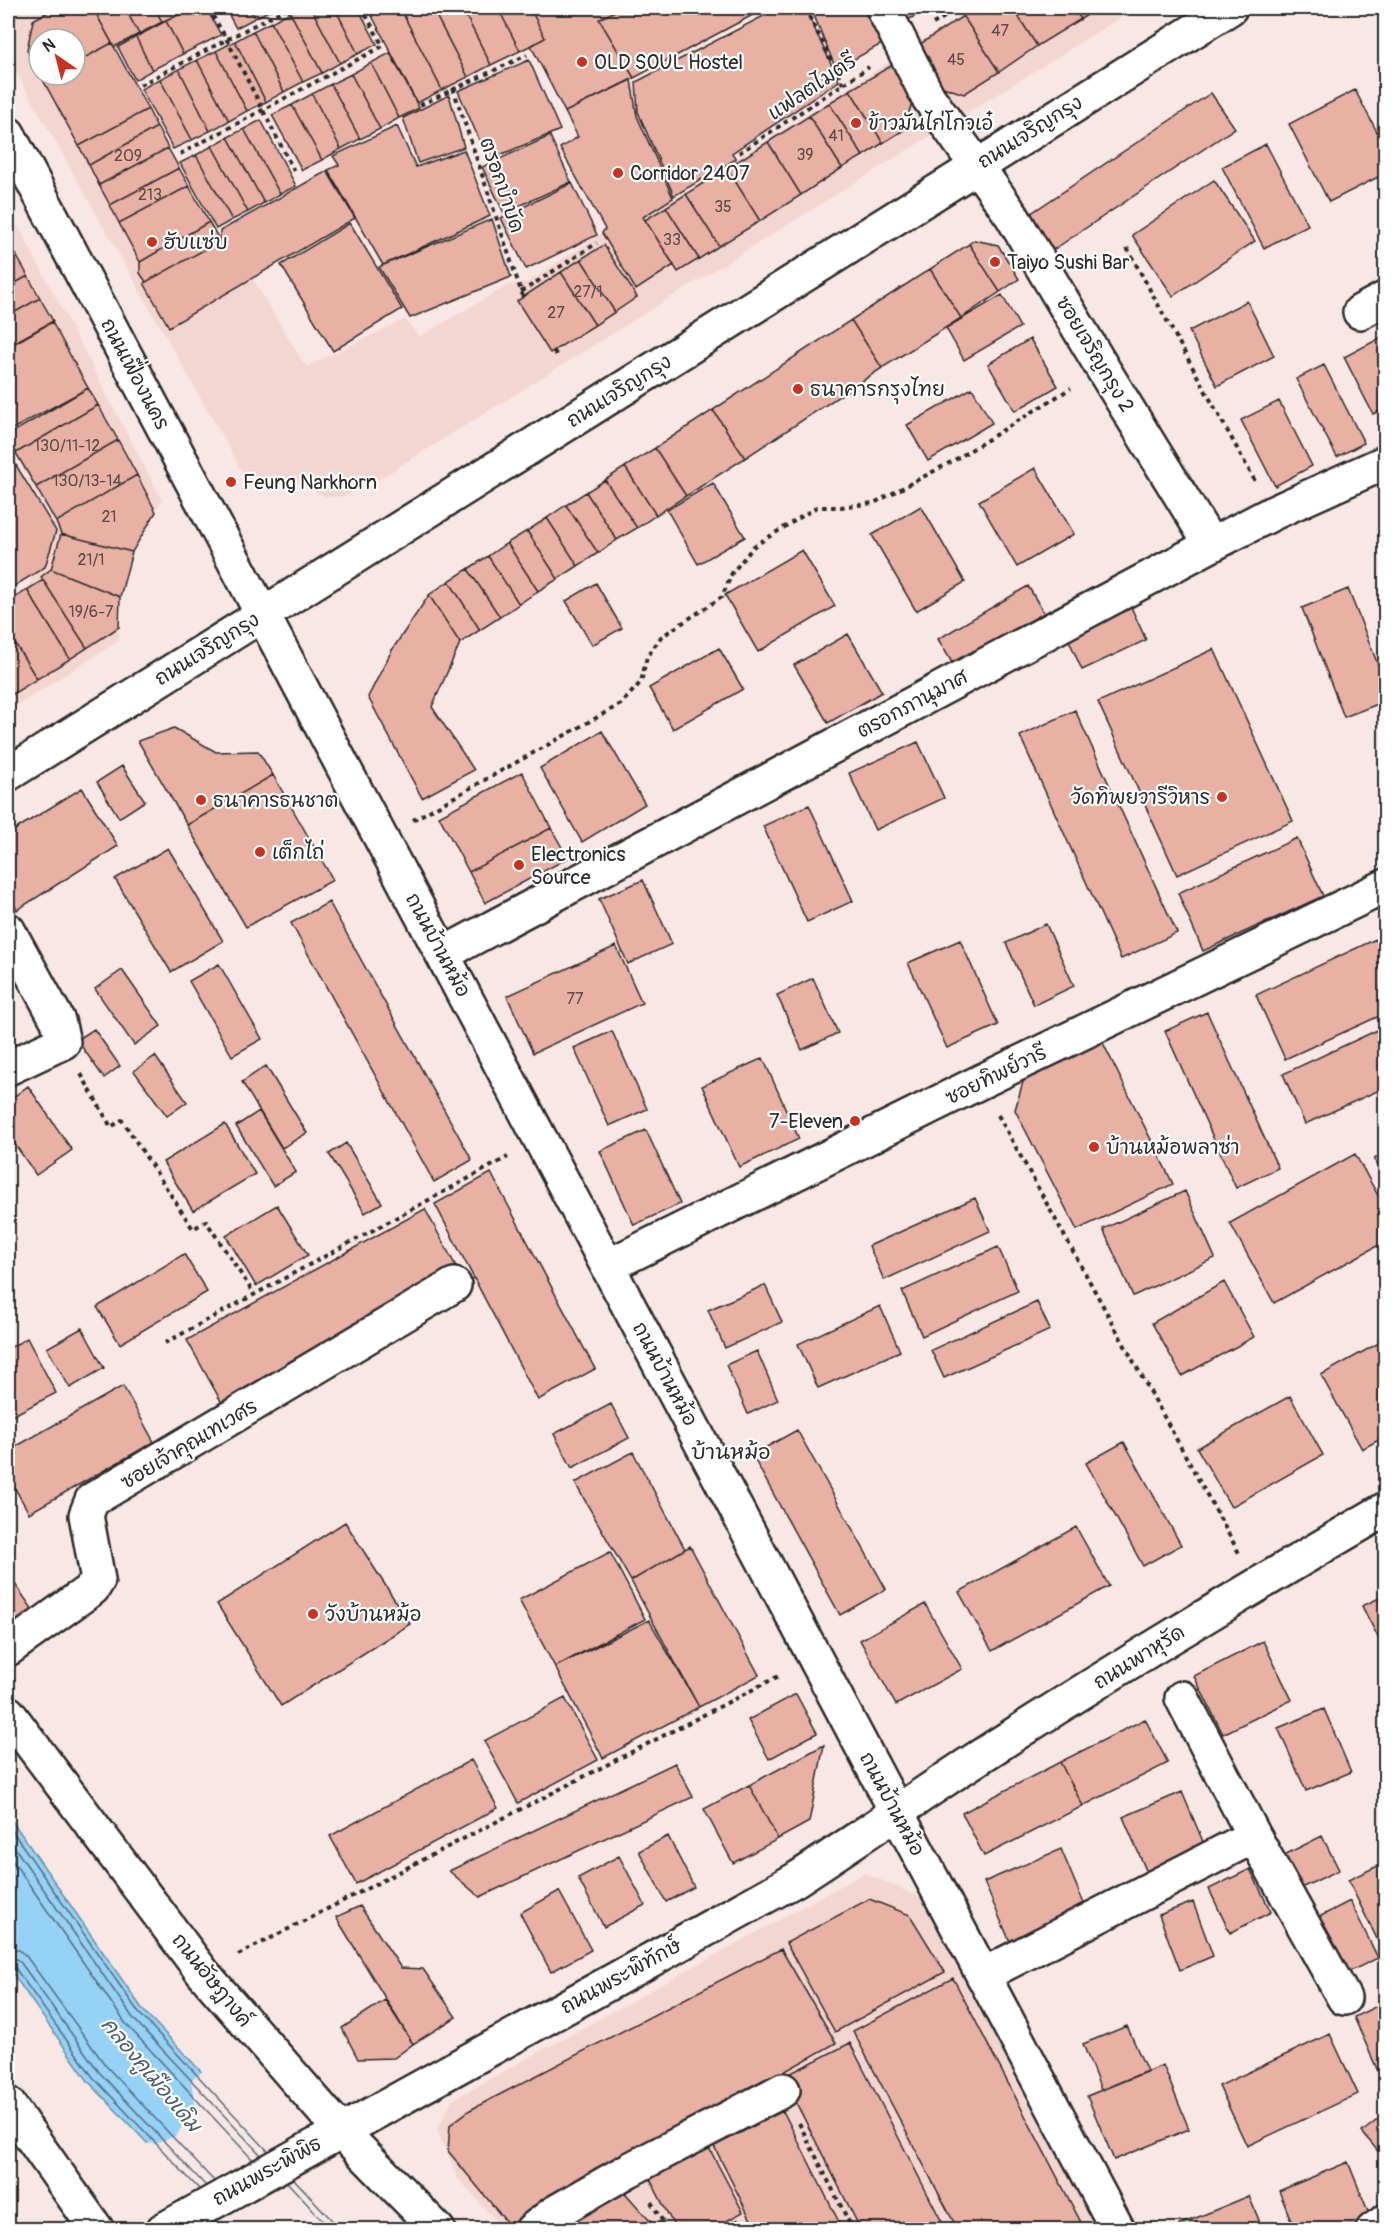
<svg xmlns="http://www.w3.org/2000/svg" width="1393" height="2237" font-family="Pangolin,'Playpen Sans Thai',sans-serif">
<rect width="100%" height="100%" fill="#f8e7e4"/>
<filter id="ink" filterUnits="userSpaceOnUse"><feTurbulence type="fractalNoise" baseFrequency=".0167" numOctaves="2"/><feDisplacementMap in="SourceGraphic" scale="12" xChannelSelector="R" yChannelSelector="G"/><feConvolveMatrix kernelMatrix="1 2 1 2 8 2 1 2 1" color-interpolation-filters="sRGB"/></filter>
<g filter="url(#ink)">
<path fill="#f4d6d1" fill-rule="evenodd" d="M8,8H184L187,13L115,52L215,236L326,170L355,218L252,278L306,367L405,319L419,337L508,285L528,282L602,233L605,229L560,148L578,136L565,112L633,80L639,116L675,199L973,8H1136L379,479L345,496L326,497L303,485L278,478H246L8,58ZM39,39H75V75H39Z
M8,206L162,500L125,556L113,602L120,640L8,711V599L28,587L50,517L8,443Z
M864,1873L925,1899L1097,2229H503L458,2178L437,2130L452,2100Z"/>
<path fill="#96d1f6" stroke="#6b8fa5" stroke-width="1.5" d="M8,1815L143,2010L350,2229H229L88,2081L8,1967Z"/>
<path fill="#f8e7e4" d="M204,2070L346,2221L328,2229L225,2230L144,2144L158,2143L177,2135L195,2104L191,2081Z"/>
<g fill="none" stroke-linecap="round" stroke-linejoin="round">
<path stroke="#566d7c" stroke-width="1.5" d="M8,1825L139,2013L268,2151
M8,1838L133,2018L261,2155
M8,1854L126,2024L253,2160
M8,1948L19,1950L26,1956L106,2066L214,2181
M8,1957L15,1958L21,1963L99,2072L206,2186
M8,1965L15,1968L93,2077L199,2189
M293,2178L341,2230
M287,2182L331,2230"/>
</g>
<path fill="#e9b0a4" stroke="#2b2b2b" stroke-width="1.5" d="M55,8H93L112,43L75,63V39H39V72L27,50L33,20Z
M93,8H125L139,34L114,47Z
M125,8H155L162,22L139,34Z
M155,8H184L186,10L162,22Z
M193,8H206L221,35L183,54L166,21Z
M225,8H249L255,18L236,28Z
M249,8H274L255,18Z
M299,8H311L340,63L322,73L290,12Z
M311,8H335L358,54L340,63Z
M335,8H358L377,44L358,54Z
M374,8H400L442,90L417,103L369,10Z
M400,8H432L468,77L442,90Z
M432,8H462L491,65L468,77Z
M462,8H498L520,51L491,65Z
M498,8H530L545,38L520,51Z
M530,8H621L599,19L634,78L565,112L531,46L545,38Z
M621,8H766L634,78L599,19Z
M779,8H805L839,81L732,153L736,159L674,196L638,112L636,82Z
M811,8H871L889,40L836,69Z
M896,8H930L904,22Z
M978,8H1013L1037,46L999,72L963,16Z
M1013,8H1073L1081,19L1037,46Z
M1073,8H1098L1081,19Z
M290,12L322,73L303,82L271,22Z
M963,16L999,72L964,94L937,85L914,48Z
M166,21L183,54L152,70L136,37Z
M271,22L303,82L284,92L253,31Z
M253,31L284,92L266,102L235,41Z
M136,37L152,70L135,80L118,47Z
M235,41L266,102L247,111L216,51Z
M112,43L148,109L79,146L43,80L52,75H75V63Z
M216,51L247,111L229,121L197,60Z
M390,53L419,108L399,118L371,63Z
M197,60L229,121L210,131L179,69Z
M529,60L560,130L488,160L458,91Z
M371,63L399,118L380,129L351,74Z
M894,64L914,95L904,130L883,143L850,90Z
M179,69L210,131L192,140L160,79Z
M351,74L380,129L360,139L331,84Z
M160,79L192,140L173,149L141,89Z
M631,80L637,116L673,198L643,217L674,265L636,290L602,233L605,229L560,148L578,137L565,112Z
M331,84L360,139L341,149L312,94Z
M850,90L883,143L863,156L829,103Z
M1355,90L1386,149V173L1329,202L1289,124Z
M1211,93L1235,128L1053,250L1030,214Z
M312,94L341,149L322,160L292,105Z
M449,95L464,147L418,163L403,118Z
M829,103L863,156L842,168L809,116Z
M292,105L322,160L302,170L272,115Z
M148,109L157,127L89,165L79,146Z
M809,116L842,168L801,195L768,142Z
M261,120L296,186L280,194L244,129Z
M397,126L416,167L464,150L490,216L383,265L328,170L339,165L333,156Z
M157,127L168,148L99,185L89,165Z
M244,129L280,194L264,203L228,137Z
M550,136L571,182L504,213L482,167Z
M228,137L264,203L248,212L212,146Z
M768,142L801,195L760,221L727,168Z
M1266,144L1308,225L1264,248L1222,167Z
M212,146L248,212L232,220L196,155Z
M168,148L179,168L110,205L99,185Z
M196,155L232,220L216,229L180,163Z
M179,168L189,186L119,223L110,205Z
M727,168L760,221L719,246L686,194Z
M327,171L355,218L169,327L144,283L220,241V231Z
M1214,180L1255,241L1173,296L1132,235Z
M572,183L597,235L526,269L501,218Z
M189,186L209,222L140,262L119,223Z
M686,194L719,246L699,259L666,207Z
M666,207L699,259L678,272L645,220Z
M492,219L511,277L410,318L379,267Z
M209,222L220,241L146,282L140,273V262Z
M350,223L402,309L333,351L281,265Z
M8,239L15,253L8,257Z
M974,240L998,245L1019,279L1000,292L969,244Z
M969,244L1000,292L961,318L930,269Z
M604,245L637,297L615,312L581,259Z
M15,253L28,276L8,287V257Z
M581,259L615,312L595,325L561,272Z
M930,269L961,318L882,368L851,320Z
M561,272L595,325L550,353L517,301Z
M28,276L40,298L8,316V287Z
M1002,295L1020,327L964,360L946,328Z
M40,298L53,321L8,346V316Z
M1247,301L1274,356L1217,386L1189,331Z
M851,320L882,368L745,458L713,410Z
M52,322L88,388L9,431L8,427V347Z
M1386,335V408L1373,414L1344,357Z
M1030,339L1058,386L1015,411L988,364Z
M1324,365L1364,443L1337,457L1296,379Z
M88,388L98,405L16,453L8,435Z
M972,388L992,423L928,461L907,425Z
M1279,401L1312,466L1275,486L1241,420Z
M98,405L118,440L36,487L16,453Z
M713,410L745,458L686,496L655,448Z
M118,440L137,475L56,522L36,487Z
M655,448L686,496L656,515L625,467Z
M8,452L56,531L45,567L8,590Z
M625,467L656,515L637,528L605,480Z
M1035,468L1074,534L1017,567L979,501Z
M137,475L156,512L132,552L61,534L56,522Z
M605,480L637,528L617,540L586,492Z
M713,483L745,537L698,564L667,510Z
M586,492L617,540L598,553L566,505Z
M566,505L598,553L578,566L547,518Z
M921,506L965,582L916,611L872,535Z
M547,518L578,566L558,579L527,531Z
M527,531L558,579L538,591L507,543Z
M61,534L132,552L120,597L51,569Z
M507,543L538,591L519,604L488,556Z
M802,550L835,606L758,652L725,595Z
M488,556L519,604L500,617L468,569Z
M51,569L120,597L119,627L87,648L41,577Z
M468,569L500,617L480,630L449,581Z
M43,580L87,648L70,659L27,590Z
M449,581L480,630L460,643L429,595Z
M596,583L622,628L592,645L566,601Z
M1028,586L1044,613L954,666L938,639Z
M1348,589L1386,685V701L1344,717L1302,608Z
M27,590L70,659L37,679L8,632V602Z
M429,595L460,643L432,707L474,770L422,798L368,697L392,650Z
M1131,607L1146,640L1082,670L1067,636Z
M8,632L37,679L8,697Z
M848,634L882,692L828,723L794,665Z
M719,648L743,689L673,729L649,688Z
M1214,649L1293,821L1177,875L1098,702Z
M1075,710L1177,933L1121,959L1020,736Z
M174,728L216,752L258,751L273,775L187,825L138,741Z
M602,731L645,804L582,842L540,768Z
M918,742L944,798L875,830L849,773Z
M122,766L145,801L119,818L97,782Z
M522,772L551,828L469,872L439,816Z
M273,775L333,880L246,927L187,825Z
M82,788L118,846L17,910L8,895V834Z
M809,805L853,901L807,922L763,826Z
M551,828L568,858L485,903L469,872Z
M1297,838L1323,896L1203,951L1178,893Z
M168,848L223,941L171,972L115,879Z
M643,880L672,944L628,964L599,899Z
M329,902L472,1160L434,1182L291,923Z
M1046,924L1074,986L1034,1005L1006,943Z
M1376,939L1386,959V1013L1285,1059L1256,995Z
M960,940L998,1025L947,1048L908,963Z
M616,946L642,1003L533,1053L507,996Z
M219,964L262,1039L232,1056L189,981Z
M122,970L161,1026L134,1045L95,989Z
M813,978L838,1033L802,1050L777,995Z
M1207,1012L1278,1168L1236,1188L1165,1031Z
M1386,1026V1087L1305,1124L1283,1074Z
M94,1029L120,1066L104,1078L77,1040Z
M612,1031L647,1109L609,1126L574,1048Z
M1102,1041L1173,1184L1077,1230L1015,1110L1024,1078Z
M155,1056L187,1102L167,1116L134,1071Z
M763,1058L799,1139L739,1167L702,1086Z
M266,1066L307,1133L282,1148L242,1082Z
M28,1086L72,1150L36,1175L8,1134V1101Z
M259,1111L296,1172L273,1186L236,1126Z
M225,1124L255,1174L193,1211L163,1162Z
M646,1130L680,1204L634,1225L600,1151Z
M346,1143L382,1203L365,1213L329,1154Z
M1386,1153V1180L1374,1159Z
M1355,1154L1386,1210V1241L1274,1303L1230,1223Z
M491,1173L595,1369L538,1400L435,1204Z
M1185,1191L1215,1258L1133,1296L1103,1229Z
M975,1198L990,1231L884,1280L869,1246Z
M277,1205L308,1255L256,1286L226,1236Z
M425,1209L459,1272L222,1403L187,1340Z
M998,1247L1018,1291L922,1336L902,1291Z
M184,1254L207,1292L120,1344L97,1307Z
M1224,1282L1254,1337L1182,1376L1152,1323Z
M765,1285L782,1322L725,1348L708,1310Z
M1037,1302L1050,1330L944,1378L931,1350Z
M880,1306L900,1351L818,1388L798,1344Z
M82,1328L104,1368L70,1388L47,1348Z
M27,1338L56,1393L8,1418V1349Z
M1386,1339V1436L1362,1449L1321,1375Z
M757,1351L778,1400L748,1414L726,1365Z
M123,1386L154,1442L29,1513L8,1476V1451Z
M1290,1396L1323,1455L1231,1507L1197,1448Z
M611,1404L629,1438L572,1468L554,1434Z
M797,1430L886,1589L840,1615L752,1455Z
M1124,1442L1181,1545L1143,1566L1086,1463Z
M633,1452L685,1549L631,1581L575,1483Z
M345,1522L410,1624L281,1706L217,1604Z
M1076,1527L1109,1586L992,1651L959,1592Z
M690,1546L759,1675L699,1707L631,1581Z
M610,1552L645,1619L555,1667L519,1600Z
M8,1574L33,1610L8,1627Z
M1386,1595V1641L1381,1643L1362,1606Z
M925,1604L962,1669L896,1705L860,1640Z
M649,1620L699,1707L603,1758L555,1667Z
M1263,1641L1292,1700L1223,1734L1194,1676Z
M796,1694L817,1733L769,1759L748,1720Z
M565,1698L598,1760L518,1803L484,1741Z
M1324,1709L1351,1772L1306,1791L1278,1728Z
M1145,1719L1168,1763L1083,1806L1060,1762Z
M824,1745L809,1822L778,1839L749,1785Z
M471,1760L498,1808L356,1884L330,1836Z
M1060,1762L1083,1806L984,1856L962,1813Z
M675,1763L693,1797L480,1897L449,1871Z
M749,1785L778,1839L733,1863L704,1809Z
M1182,1792L1207,1851L1149,1877L1123,1817Z
M668,1836L694,1887L666,1902L639,1851Z
M1322,1836L1339,1870L1297,1890L1280,1857Z
M1061,1849L1087,1911L1011,1944L984,1882Z
M619,1856L645,1905L604,1927L578,1878Z
M1386,1862V1950L1383,1951L1348,1880Z
M1250,1869L1271,1912L1230,1933L1209,1889Z
M559,1891L591,1950L551,1972L520,1913Z
M869,1899L910,1915L945,1972L835,2032L786,1943Z
M1350,1901L1378,1958L1338,1977L1311,1921Z
M1193,1902L1213,1956L1180,1970L1159,1915Z
M360,1906L401,1968L423,1969L456,2017L413,2044L336,1917Z
M781,1949L836,2043L558,2197L513,2230L448,2151L450,2125L470,2110Z
M953,1978L1085,2230H958L853,2031Z
M385,2000L413,2044L394,2058L358,2059L342,2028Z
M1379,2005L1386,2018V2076L1381,2078L1354,2017Z
M1127,2026L1147,2071L1101,2090L1083,2044Z
M1330,2034L1358,2094L1247,2146L1219,2086Z
M850,2043L946,2230H861L783,2077Z
M1163,2065L1189,2129L1114,2160L1087,2096Z
M783,2111L843,2230H756L714,2146Z
M1386,2113V2161L1362,2132Z
M708,2146L743,2212L710,2230H676L649,2177Z
M1348,2162L1374,2226L1366,2230H1295L1279,2191Z
M619,2186L658,2230H557Z
M1249,2196L1263,2230H1181L1179,2225Z"/>
<g fill="none" stroke-linecap="round" stroke-linejoin="round">
<defs>
<path id="street" d="M883,8L928,97L1012,216L1103,369L1211,545
M1360,312L1386,298
M8,930L58,1021L63,1042L8,1068
M443,954L1211,545L1273,513L1386,462
M608,1266L980,1082L1386,886
M8,1649L93,1588L98,1580L86,1515L92,1500L454,1285
M1254,1836L1344,1998
M983,1975L1254,1836L1182,1698
M532,2230L554,2213L629,2170L783,2090
M1373,2230L1386,2221"/>
<path id="secondary" d="M8,134L1118,2230
M8,774L1230,8
M8,1713L203,1973L341,2131L438,2230
M8,2104L97,2230
M163,2230L795,1880C851,1844 905,1806 961,1769C1100,1678 1243,1593 1386,1509"/>
</defs>
<use href="#street" stroke="#2b2b2b" stroke-width="38"/>
<use href="#secondary" stroke="#2b2b2b" stroke-width="38"/>
<path stroke="#2b2b2b" stroke-width="4" stroke-dasharray="4.5 4.5" stroke-linecap="butt" d="M208,8L226,38L295,173
M805,8L843,84
M933,24L959,8
M140,85L287,8
M453,88L523,297
M420,105L527,55
M739,153L869,67
M180,154L383,46L362,8
M1127,248L1255,481
M521,292L597,243
M554,351L556,355
M413,820L621,704L641,682L647,657L661,637L722,597L732,573L754,546L817,507H841L874,503L953,461L1071,388
M81,1074L111,1127L122,1120L193,1229L206,1221L254,1294
M998,1115L1239,1553
M165,1343L508,1157
M238,1955L781,1675
M799,2123L853,2230
M651,2202L668,2230
M719,2230L740,2220L745,2230"/>
<use href="#street" stroke="#fff" stroke-width="33"/>
<use href="#secondary" stroke="#fff" stroke-width="33"/>
</g>
</g>
<g fill="#c8321e" stroke="#fff" stroke-width="2">
<circle cx="582" cy="62" r="6"/>
<circle cx="856" cy="123" r="6"/>
<circle cx="618" cy="173" r="6"/>
<circle cx="152" cy="242" r="6"/>
<circle cx="995" cy="262" r="6"/>
<circle cx="798" cy="389" r="6"/>
<circle cx="231" cy="482" r="6"/>
<circle cx="1222" cy="797" r="6"/>
<circle cx="201" cy="800" r="6"/>
<circle cx="260" cy="852" r="6"/>
<circle cx="519" cy="865" r="6"/>
<circle cx="855" cy="1121" r="6"/>
<circle cx="1094" cy="1147" r="6"/>
<circle cx="313" cy="1614" r="6"/>
</g>
<g text-anchor="middle" dominant-baseline="central" stroke-width="4.5" stroke-linejoin="round" paint-order="stroke">
<g font-size="16" fill="#5a4c49">
<text x="1000" y="31">47</text>
<text x="956" y="60">45</text>
<text x="836" y="136">41</text>
<text x="805" y="155">39</text>
<text x="128" y="156">209</text>
<text x="150" y="195">213</text>
<text x="723" y="207">35</text>
<text x="672" y="240">33</text>
<text x="588" y="292">27/1</text>
<text x="556" y="313">27</text>
<text x="67" y="446">130/11-12</text>
<text x="87" y="481">130/13-14</text>
<text x="109" y="517">21</text>
<text x="91" y="560">21/1</text>
<text x="91" y="612">19/6-7</text>
<text x="575" y="999">77</text>
</g>
<g font-size="20" fill="#2b2b2b" stroke="#fff" text-anchor="start">
<text x="594" y="62">OLD SOUL Hostel</text>
<text x="868" y="123">ข้าวมันไก่โกวเอ๋</text>
<text x="630" y="173">Corridor 2407</text>
<text x="164" y="242">ฮับแซ่บ</text>
<text x="1007" y="262">Taiyo Sushi Bar</text>
<text x="810" y="389">ธนาคารกรุงไทย</text>
<text x="243" y="482">Feung Narkhorn</text>
<text x="1210" y="797" text-anchor="end">วัดทิพยวารีวิหาร</text>
<text x="213" y="800">ธนาคารธนชาต</text>
<text x="272" y="852">เต็กไถ่</text>
<text x="531" y="854">Electronics<tspan x="531" dy="23">Source</tspan></text>
<text x="843" y="1121" text-anchor="end">7-Eleven</text>
<text x="1106" y="1147">บ้านหม้อพลาซ่า</text>
<text x="325" y="1614">วังบ้านหม้อ</text>
</g>
<g font-size="20" fill="#2b2b2b" stroke="#fff">
<text transform="translate(812 87) rotate(-34)">แฟลตไมตรี</text>
<text transform="translate(1030 132) rotate(-32)">ถนนเจริญกรุง</text>
<text transform="translate(502 185) rotate(71)">ตรอกบำบัด</text>
<text transform="translate(1095 354) rotate(59)">ซอยเจริญกรุง 2</text>
<text transform="translate(135 374) rotate(62)">ถนนเฟื่องนคร</text>
<text transform="translate(619 391) rotate(-32)">ถนนเจริญกรุง</text>
<text transform="translate(207 649) rotate(-32)">ถนนเจริญกรุง</text>
<text transform="translate(912 704) rotate(-28)">ตรอกภานุมาศ</text>
<text transform="translate(438 945) rotate(62)">ถนนบ้านหม้อ</text>
<text transform="translate(996 1075) rotate(-26)">ซอยทิพย์วารี</text>
<text transform="translate(665 1374) rotate(62)">ถนนบ้านหม้อ</text>
<text transform="translate(189 1444) rotate(-31)">ซอยเจ้าคุณเทเวศร</text>
<text transform="translate(1139 1657) rotate(-32)">ถนนพาหุรัด</text>
<text transform="translate(892 1804) rotate(62)">ถนนบ้านหม้อ</text>
<text transform="translate(621 1976) rotate(-29)">ถนนพระพิทักษ์</text>
<text transform="translate(212 1980) rotate(51)">ถนนอัษฎางค์</text>
<text transform="translate(267 2171) rotate(-29)">ถนนพระพิพิธ</text>
</g>
<g font-size="21" fill="#2b2b2b" stroke="#fff">
<text x="731" y="1452">บ้านหม้อ</text>
</g>
<g font-size="21" font-style="italic" fill="#4b5d68" stroke="#fff">
<text transform="translate(151 2075) rotate(50)">คลองคูเมืองเดิม</text>
</g>
</g>
<rect width="1393" height="2237" fill="none" stroke="#fff" stroke-width="30"/>
<rect x="15" y="15" width="1363" height="2207" fill="none" stroke="#2b2b2b" stroke-width="2" filter="url(#ink)"/>
<g transform="translate(57 57) rotate(325)"><circle r="28" fill="#ffffff" stroke="#aaaaaa" stroke-width="1.5"/>
<path d="M0-4.5L10 22L0 15L-10 22Z" fill="#c8321e"/>
<text y="-9" font-size="16" font-weight="bold" text-anchor="middle" fill="#2b2b2b">N</text>
</g>
</svg>
